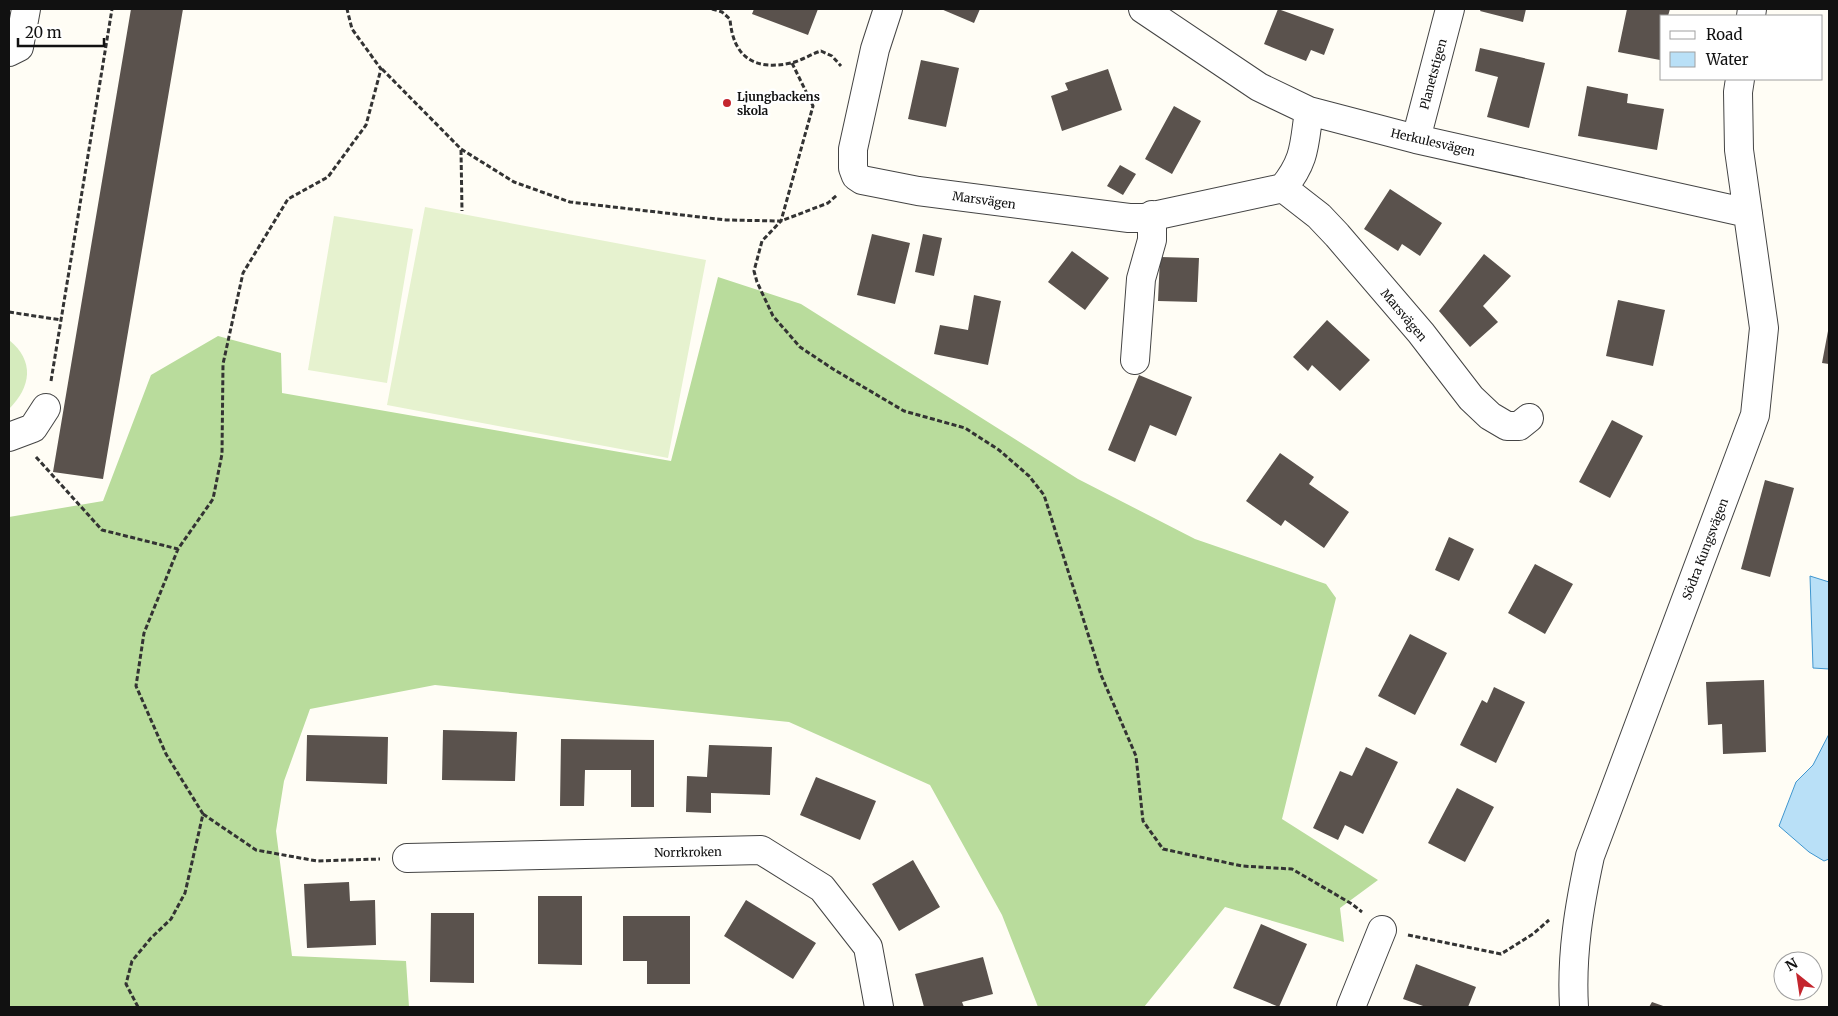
<svg xmlns="http://www.w3.org/2000/svg" width="1838" height="1016" font-family="Merriweather,serif">
<rect width="100%" height="100%" fill="#fffdf5"/>
<path fill="#d5ebbd" d="M9,340C35,361 31,387 9,409Z"/>
<path fill="#b9dc9c" d="M718,277L801,304L1078,479L1195,539L1326,584L1336,598L1282,819L1378,880L1340,908L1344,942L1225,907L1144,1007H1038L1002,915L930,785L789,722L435,685L310,709L284,781L276,831L292,956L406,961L409,1007H9V517L103,501L151,375L218,336L281,353L282,393L671,461Z"/>
<path fill="#e6f2cf" d="M425,207L706,260L668,458L387,405Z
M334,216L413,229L387,383L308,370Z"/>
<path fill="#b9e0f7" stroke="#3f96cf" d="M1810,576L1829,582V669L1813,668Z
M1829,734V859L1824,861L1809,852L1779,826L1796,782L1813,765Z"/>
<path fill="#5a524d" d="M131,9H183L103,479L53,472Z
M754,9H818L808,35L752,14Z
M941,9H980L974,23Z
M1278,9L1334,29L1324,55L1311,50L1306,61L1264,44Z
M1481,9H1526L1523,22L1480,11Z
M1627,9H1670L1668,16H1662L1660,60L1618,52Z
M1480,48L1545,63L1529,128L1487,117L1498,77L1475,71Z
M921,60L959,68L946,127L908,119Z
M1108,69L1122,110L1062,131L1051,96L1068,90L1065,83Z
M1587,86L1628,94L1627,103L1664,109L1657,150L1578,136Z
M1174,106L1201,121L1172,174L1145,159Z
M1120,165L1136,174L1123,195L1107,186Z
M1390,189L1442,223L1420,256L1402,244L1398,251L1364,229Z
M872,234L910,243L895,304L857,295Z
M923,234L942,238L934,276L915,272Z
M1072,251L1109,278L1085,310L1048,282Z
M1484,254L1511,276L1483,306L1498,322L1470,347L1439,311Z
M1160,257L1199,258L1197,302L1158,301Z
M974,295L1001,301L988,365L934,354L940,325L968,330Z
M1618,300L1665,310L1653,366L1606,356Z
M1327,320L1370,360L1340,391L1312,365L1308,371L1293,357Z
M1828,331H1829V364L1822,363Z
M1139,375L1192,397L1176,436L1150,425L1135,462L1108,450Z
M1612,420L1643,436L1610,498L1579,482Z
M1280,453L1314,477L1309,484L1349,512L1324,548L1285,520L1281,526L1246,501Z
M1765,480L1794,488L1770,577L1741,569Z
M1449,537L1474,549L1459,581L1435,570Z
M1535,564L1573,584L1545,634L1508,613Z
M1410,634L1447,653L1415,715L1378,696Z
M1764,680L1766,752L1723,754L1722,724L1708,725L1706,682Z
M1494,687L1525,702L1496,763L1460,745L1482,700L1487,703Z
M443,730L517,732L515,781L442,780Z
M307,735L388,737L387,784L306,781Z
M561,739L654,740V807H631V770H585L584,806H560Z
M709,745L772,747L770,795L711,793V813L686,812L687,776L707,777Z
M1366,747L1398,762L1363,834L1345,825L1338,840L1313,828L1340,771L1352,776Z
M816,777L876,801L860,840L800,815Z
M1457,788L1494,807L1465,862L1428,843Z
M913,860L940,907L899,931L872,884Z
M349,882L350,901L375,900L376,945L307,948L304,884Z
M538,896H582V965L538,964Z
M746,900L816,943L793,979L724,936Z
M431,913H474V983L430,982Z
M623,916H690V984H647V961H623Z
M1261,924L1307,944L1279,1007L1233,988Z
M983,957L993,994L962,1002L964,1007H924L915,974Z
M1416,964L1476,987L1468,1007H1426L1403,999Z
M1652,1002L1666,1007H1649Z"/>
<g fill="none" stroke-linecap="round" stroke-linejoin="round">
<defs>
<path id="minor" d="M888,9L875,49L853,149V168L856,176L862,180L918,191L1129,218H1144L1283,188C1306,160 1304,144 1309,111
M1143,9L1259,87L1309,111L1416,139L1748,213
M1751,16L1752,9
M9,52L19,47L26,9
M1416,139L1450,9
M1283,188L1319,216L1337,235L1421,333L1471,398L1490,416L1507,426H1519L1529,418
M1135,360L1141,279L1152,240V215
M9,437L33,428L46,408
M407,858L761,850L822,888L868,947L879,1007
M1351,1007L1382,930
M1574,1007C1571,955 1579,907 1590,856L1755,415L1764,328L1739,150L1738,92L1740,79"/>
</defs>
<use href="#minor" stroke="#444" stroke-width="30"/>
<path stroke="#333" stroke-width="3" stroke-dasharray="5 2.5" stroke-linecap="butt" d="M712,9L722,12L730,19C733,57 754,71 791,63C801,61 811,54 821,51L832,56L841,66
M792,63L813,106L781,221L762,241L754,271L757,282L773,316L800,347L833,369L904,411L965,428L999,450L1029,476L1044,495L1101,675L1136,756L1143,821L1163,849L1242,866L1292,869L1352,904L1362,912
M382,69L461,149L514,182L570,202L726,220L781,221L828,203L837,195
M461,150L462,211
M9,312L61,320
M51,381L112,9
M36,457L102,530L178,549
M203,814L256,850L317,861L380,859
M1408,935L1501,954L1533,934L1549,920
M138,1007L126,984L132,961L151,938L171,919L185,893L203,814L166,754L136,686L144,633L178,549L213,499L222,454L223,364L243,273L288,199L328,177L366,125L381,69L352,29L347,9"/>
<use href="#minor" stroke="#fff" stroke-width="28"/>
</g>
<circle fill="#c4262e" stroke="#fff" stroke-width="2" cx="727" cy="103" r="5"/>
<g text-anchor="middle" dominant-baseline="central" stroke-width="5" stroke-linejoin="round" paint-order="stroke">
<g font-size="12" fill="#111" stroke="#fff">
<text transform="translate(1433 74) rotate(-75)">Planetstigen</text>
<text transform="translate(1433 142) rotate(13)">Herkulesvägen</text>
<text transform="translate(984 200) rotate(8)">Marsvägen</text>
<text transform="translate(1404 315) rotate(50)">Marsvägen</text>
<text transform="translate(1705 549) rotate(-69)">Södra Kungsvägen</text>
<text transform="translate(688 852) rotate(-1)">Norrkroken</text>
</g>
<g font-size="12" font-weight="bold" fill="#111" stroke="#fff" text-anchor="start">
<text x="737" y="96">Ljungbackens<tspan x="737" dy="14">skola</tspan></text>
</g>
</g>
<rect width="1838" height="1016" fill="none" stroke="#111111" stroke-width="20"/>
<rect x="1660" y="15" width="162" height="65" fill="#ffffff" stroke="#a0a0a0"/>
<rect x="1670" y="31" width="25" height="8" fill="#ffffff" stroke="#a0a0a0"/>
<text x="1706" y="40" font-size="15" fill="#111111">Road</text>
<rect x="1670" y="52" width="25" height="15" fill="#b9e0f7" stroke="#a0a0a0"/>
<text x="1706" y="65" font-size="15" fill="#111111">Water</text>
<g transform="translate(1798 976) rotate(330)"><circle r="24" fill="#ffffff" stroke="#a0a0a0"/>
<path d="M0-4L9 19L0 12L-9 19Z" fill="#c4262e"/>
<text y="-8" font-size="14" font-weight="bold" text-anchor="middle" fill="#111111">N</text>
</g>
<path d="M18 38v8h86v-8" fill="none" stroke="#111111" stroke-width="2.5"/>
<text x="25" y="38" font-size="15" fill="#111111" stroke="#ffffff" stroke-width="4" paint-order="stroke">20 m</text>
</svg>
